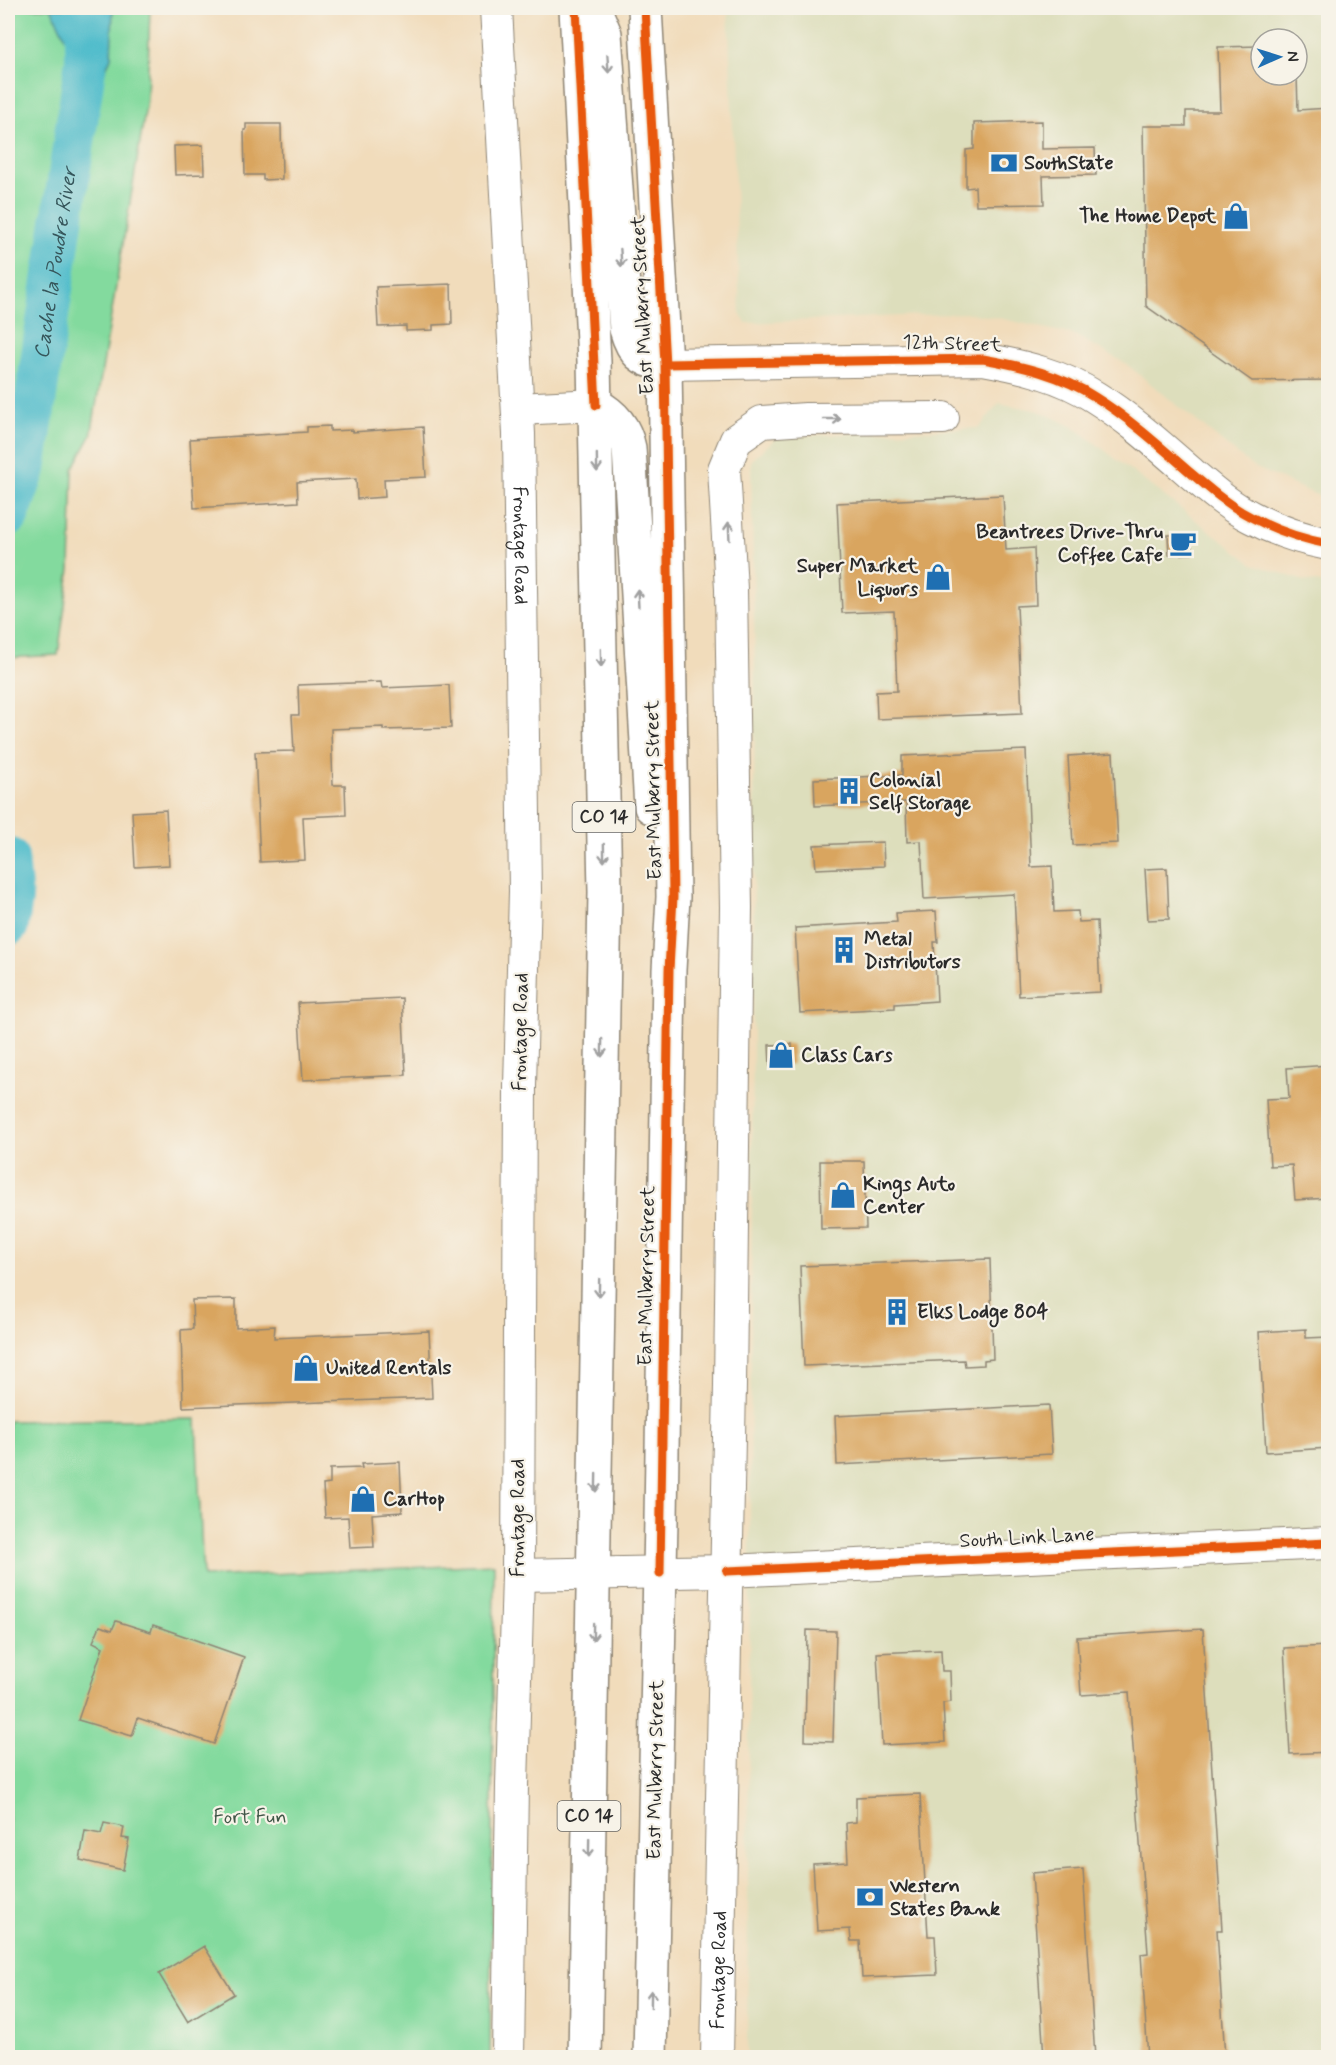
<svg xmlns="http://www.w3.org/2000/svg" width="1336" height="2065" font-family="Mynerve,sans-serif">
<rect width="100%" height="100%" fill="#f7f3e8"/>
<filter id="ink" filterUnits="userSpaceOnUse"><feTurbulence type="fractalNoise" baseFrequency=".0167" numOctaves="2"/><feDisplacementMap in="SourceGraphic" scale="12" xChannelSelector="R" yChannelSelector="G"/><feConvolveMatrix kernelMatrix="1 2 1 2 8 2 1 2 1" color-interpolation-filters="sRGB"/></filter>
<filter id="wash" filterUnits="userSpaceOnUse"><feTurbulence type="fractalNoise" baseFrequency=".008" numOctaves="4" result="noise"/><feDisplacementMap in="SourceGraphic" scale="24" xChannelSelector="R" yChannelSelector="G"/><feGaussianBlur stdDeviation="1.35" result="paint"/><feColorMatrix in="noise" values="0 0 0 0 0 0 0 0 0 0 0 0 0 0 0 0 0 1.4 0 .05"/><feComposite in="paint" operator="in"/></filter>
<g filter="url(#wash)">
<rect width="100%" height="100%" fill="#f1dcbb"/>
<path fill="#dddebc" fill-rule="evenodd" d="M728,8H1328V498L1321,497L1252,466L1125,363L1075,335L1003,319L969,313L746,323L740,314ZM1261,39H1297V75H1261Z
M999,403L1039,411L1074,427L1253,564L1301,580L1328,584V2057L747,2058L755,662L751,461L777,437L979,428Z"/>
<path fill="#83da9e" stroke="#578264" stroke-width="1.5" d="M8,8H150L147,100L91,436L73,469L70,569L58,655L8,658Z
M196,1419L203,1577L494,1564L490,2057H8V1421Z"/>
<path fill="#50bccb" stroke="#3e747b" stroke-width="1.5" d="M51,8H113L111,58L77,130L74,56Z"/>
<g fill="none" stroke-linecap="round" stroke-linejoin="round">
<g stroke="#50bccb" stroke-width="42">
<path id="s1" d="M8,516L25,469L86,61V8"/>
<path d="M8,858L12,898L8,925"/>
</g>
</g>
<g id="blocks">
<path fill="#d9a55f" d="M1261,46V75H1297L1298,110L1329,108V380L1252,381L1146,306L1143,126H1186V111H1220L1218,47Z
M1042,121V149L1095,148L1096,175L1043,176L1044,204L976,205L975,187L966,188V150L974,149V123Z
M246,124H281L282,179L263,180V175H245L244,130H246Z
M203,145L204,174L175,175L174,146Z
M451,284L452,324L433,325V330L406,331V326L378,327L376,287Z
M330,426V431L353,430V432L423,427L426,477L384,479L385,497L357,499L356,479L297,482L298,502L194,508L190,439L307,432V427Z
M1003,495L1006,550L1034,548L1036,605L1017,606L1022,713L877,719L876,692L897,691L894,611L842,613L837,503Z
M1168,535H1191L1192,554L1169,555Z
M381,682L382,688L449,685L451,728L383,730V727L331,729L333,785H345L346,815L303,817L305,860L260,862L255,752L294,751L292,715H299L298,685Z
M1026,750L1031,867L1052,866L1054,912L1078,911L1079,922L1097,921L1100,992L1019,996L1014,894L924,899L921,841L907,842L906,802L815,806L814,779L902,775V756Z
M1113,753L1118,843L1073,845L1068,756Z
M166,810L169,865L135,867L132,812Z
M883,842L884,866L816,869L814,845Z
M1167,868L1169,919L1148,920L1145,869Z
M936,911L938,942H934L937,1001L895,1004V1008L800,1013L795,928L897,922L896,913Z
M402,998L406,1075L303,1080L298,1003Z
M792,1044L793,1064L770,1066L769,1045Z
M1329,1065V1198L1295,1200L1292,1165L1270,1166L1266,1099L1289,1098L1287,1068Z
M820,1161H864L866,1228L821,1229Z
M990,1259L993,1359L984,1360V1365L965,1366L964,1360L804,1366L800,1266Z
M236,1299V1328L275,1326L274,1338L429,1331L432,1398L183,1407L181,1330L193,1329L192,1300Z
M1306,1329V1338L1329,1337V1448L1266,1452L1259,1332Z
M1049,1405L1052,1454L837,1465L835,1416Z
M400,1462L402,1512L372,1514L374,1547L350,1548L348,1517L325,1518L323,1485L330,1484V1469L362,1468L361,1464Z
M116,1621L151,1632L153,1625L244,1657L214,1744L138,1718L132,1736L78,1720L103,1647L93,1642L100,1626L112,1630Z
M1203,1629L1222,1930H1217L1225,2058H1148L1141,1954L1148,1953L1129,1692L1081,1695L1077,1637Z
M807,1630L836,1631L833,1742L805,1741Z
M1329,1646V1752L1290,1754L1284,1648Z
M941,1650L942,1671H950L951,1702L943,1703L945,1742L882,1745L877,1653Z
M920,1794L928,1936H935L937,1975L862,1978L860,1941H851L850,1929L817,1931L813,1864L848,1862L846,1823L856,1822V1797Z
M104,1823L124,1827L122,1838L129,1839L123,1870L80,1860L85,1831L101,1834Z
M1083,1869L1095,2058H1044L1032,1873Z
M204,1946L234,1994L188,2022L159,1974Z"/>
</g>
</g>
<g filter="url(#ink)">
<use href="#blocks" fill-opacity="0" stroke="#8e8473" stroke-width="1.5"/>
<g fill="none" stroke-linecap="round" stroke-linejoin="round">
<defs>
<g id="minor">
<path id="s2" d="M496,8L519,434L525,891L520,1086L518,1575L512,1785L508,2058"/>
<path d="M665,364L983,359C1022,366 1061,375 1095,397C1129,418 1161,447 1192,474C1210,489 1229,506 1251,517C1275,530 1302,539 1328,544"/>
<path d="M518,409L596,405"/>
<path d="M518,1575L727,1571L1328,1543"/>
<path id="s3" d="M717,2058L730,1385L736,907L731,589L724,469L736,440L762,422L806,419L943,418"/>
</g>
<path id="highway" d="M576,8L594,361L605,892L585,2058
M594,8L605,34L626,329C633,353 641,361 665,364
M645,8L665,364L673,897L669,970L661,1520L650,2058
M596,405C614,414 625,428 629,448L651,807"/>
</defs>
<use href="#minor" stroke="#8e8473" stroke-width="34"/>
<use href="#highway" stroke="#8e8473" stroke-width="36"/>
<use href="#minor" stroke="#fff" stroke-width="32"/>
<use href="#highway" stroke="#fff" stroke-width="33"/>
<defs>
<path id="cycleway" d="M576,8L596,405
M645,8L665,364L673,897L669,970L660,1573
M665,364L983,359C1022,366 1061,375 1095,397C1129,418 1161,447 1192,474C1210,489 1229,506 1251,517C1275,530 1302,539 1328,544
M727,1571L1328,1543"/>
</defs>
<use href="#cycleway" stroke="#f7f3e8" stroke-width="13"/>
<use href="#cycleway" stroke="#e8590c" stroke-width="9"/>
</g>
<defs><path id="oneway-shaft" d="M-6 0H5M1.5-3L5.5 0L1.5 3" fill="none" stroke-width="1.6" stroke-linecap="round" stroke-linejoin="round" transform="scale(1.5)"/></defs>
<g stroke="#a0a0a0">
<use href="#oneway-shaft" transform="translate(608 64) rotate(86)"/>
<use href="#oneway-shaft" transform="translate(621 258) rotate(86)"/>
<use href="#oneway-shaft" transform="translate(832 419)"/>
<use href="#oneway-shaft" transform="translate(597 463) rotate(89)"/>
<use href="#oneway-shaft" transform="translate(729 531) rotate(-93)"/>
<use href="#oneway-shaft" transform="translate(638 598) rotate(-93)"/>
<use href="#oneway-shaft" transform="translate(601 658) rotate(89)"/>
<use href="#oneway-shaft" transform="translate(604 853) rotate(89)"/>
<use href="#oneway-shaft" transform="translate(602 1048) rotate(91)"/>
<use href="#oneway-shaft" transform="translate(599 1288) rotate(91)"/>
<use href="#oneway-shaft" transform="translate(596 1483) rotate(91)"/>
<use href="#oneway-shaft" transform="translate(593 1632) rotate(91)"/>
<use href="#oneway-shaft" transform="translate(589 1848) rotate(91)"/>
<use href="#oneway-shaft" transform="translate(651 1999) rotate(-89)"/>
</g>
</g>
<defs>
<symbol id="bank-bare" viewBox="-9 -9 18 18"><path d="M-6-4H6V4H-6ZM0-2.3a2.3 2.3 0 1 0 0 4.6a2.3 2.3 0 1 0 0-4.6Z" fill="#1f6fb2" stroke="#f7f3e8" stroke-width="2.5" paint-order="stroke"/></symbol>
<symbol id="shop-bare" viewBox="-9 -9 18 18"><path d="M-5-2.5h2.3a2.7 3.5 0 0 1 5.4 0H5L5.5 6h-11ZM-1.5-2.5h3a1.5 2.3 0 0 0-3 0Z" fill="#1f6fb2" stroke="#f7f3e8" stroke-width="2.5" paint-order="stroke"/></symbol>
<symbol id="cafe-bare" viewBox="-9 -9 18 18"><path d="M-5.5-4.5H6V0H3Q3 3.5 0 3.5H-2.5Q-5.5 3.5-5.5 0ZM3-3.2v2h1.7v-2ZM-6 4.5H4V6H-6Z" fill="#1f6fb2" stroke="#f7f3e8" stroke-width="2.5" paint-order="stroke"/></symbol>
<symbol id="building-bare" viewBox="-9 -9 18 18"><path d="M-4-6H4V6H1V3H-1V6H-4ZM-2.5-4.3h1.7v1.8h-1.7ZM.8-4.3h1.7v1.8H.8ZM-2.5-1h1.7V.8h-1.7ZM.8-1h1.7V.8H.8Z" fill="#1f6fb2" stroke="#f7f3e8" stroke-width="2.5" paint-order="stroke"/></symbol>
</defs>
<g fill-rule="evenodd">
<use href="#bank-bare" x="985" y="144" width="38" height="38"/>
<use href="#shop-bare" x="1217" y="197" width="38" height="38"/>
<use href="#cafe-bare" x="1164" y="524" width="38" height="38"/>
<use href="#shop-bare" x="919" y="558" width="38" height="38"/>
<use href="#building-bare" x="830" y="772" width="38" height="38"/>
<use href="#building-bare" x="825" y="931" width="38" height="38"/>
<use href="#shop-bare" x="762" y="1036" width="38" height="38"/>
<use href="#shop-bare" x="824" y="1176" width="38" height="38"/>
<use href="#building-bare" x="878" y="1293" width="38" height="38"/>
<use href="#shop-bare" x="287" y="1349" width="38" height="38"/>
<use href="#shop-bare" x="344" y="1480" width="38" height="38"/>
<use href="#bank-bare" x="851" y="1878" width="38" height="38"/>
</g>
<g text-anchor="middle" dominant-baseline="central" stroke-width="4.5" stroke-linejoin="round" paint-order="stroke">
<g fill="#f7f3e8" stroke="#686764" stroke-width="1.5">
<rect x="572.5" y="802" width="63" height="30" rx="4.5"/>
<rect x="557.5" y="1801" width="63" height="30" rx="4.5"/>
</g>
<g font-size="18" font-weight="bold" fill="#2b2b2b">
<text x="604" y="817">CO 14</text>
<text x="589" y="1816">CO 14</text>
</g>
<g font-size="20" font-weight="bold" fill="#2b2b2b" stroke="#f7f3e8" text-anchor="start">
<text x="1024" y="163">SouthState</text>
<text x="1216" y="216" text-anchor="end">The Home Depot</text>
<text x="1163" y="532" text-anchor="end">Beantrees Drive-Thru<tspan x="1163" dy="23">Coffee Cafe</tspan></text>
<text x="918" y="566" text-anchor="end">Super Market<tspan x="918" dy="23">Liquors</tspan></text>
<text x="869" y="780">Colonial<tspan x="869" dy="23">Self Storage</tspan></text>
<text x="864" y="939">Metal<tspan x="864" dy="23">Distributors</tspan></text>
<text x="801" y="1055">Class Cars</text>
<text x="863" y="1184">Kings Auto<tspan x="863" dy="23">Center</tspan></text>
<text x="917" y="1312">Elks Lodge 804</text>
<text x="326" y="1368">United Rentals</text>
<text x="383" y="1499">CarHop</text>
<text x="890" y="1886">Western<tspan x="890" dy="23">States Bank</tspan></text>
</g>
<g font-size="20" fill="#2b2b2b" stroke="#f7f3e8">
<text transform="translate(643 305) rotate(-93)">East Mulberry Street</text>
<text transform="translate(952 344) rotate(2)">12th Street</text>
<text stroke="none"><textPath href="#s2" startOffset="538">Frontage Road</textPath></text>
<text transform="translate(654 790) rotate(-91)">East Mulberry Street</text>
<text transform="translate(521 1032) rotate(-89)">Frontage Road</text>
<text transform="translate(647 1276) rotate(-89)">East Mulberry Street</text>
<text transform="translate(518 1518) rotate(-90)">Frontage Road</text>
<text transform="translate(1027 1538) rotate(-3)">South Link Lane</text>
<text transform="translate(656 1770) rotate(-89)">East Mulberry Street</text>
<text stroke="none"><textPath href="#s3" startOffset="88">Frontage Road</textPath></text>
</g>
<g font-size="20" fill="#415748" stroke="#f7f3e8">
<text x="250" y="1817">Fort Fun</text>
</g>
<g font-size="21" font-style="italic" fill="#36565b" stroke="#f7f3e8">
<text stroke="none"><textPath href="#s1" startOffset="258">Cache la Poudre River</textPath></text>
</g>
</g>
<rect width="1336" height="2065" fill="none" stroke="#f7f3e8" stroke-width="30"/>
<g transform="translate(1279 57) rotate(87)"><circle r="28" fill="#f7f3e8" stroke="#a5a39c" stroke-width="1.5"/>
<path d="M0-4.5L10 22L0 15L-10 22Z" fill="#1f6fb2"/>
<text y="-9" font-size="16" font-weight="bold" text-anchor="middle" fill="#2b2b2b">N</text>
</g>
</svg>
